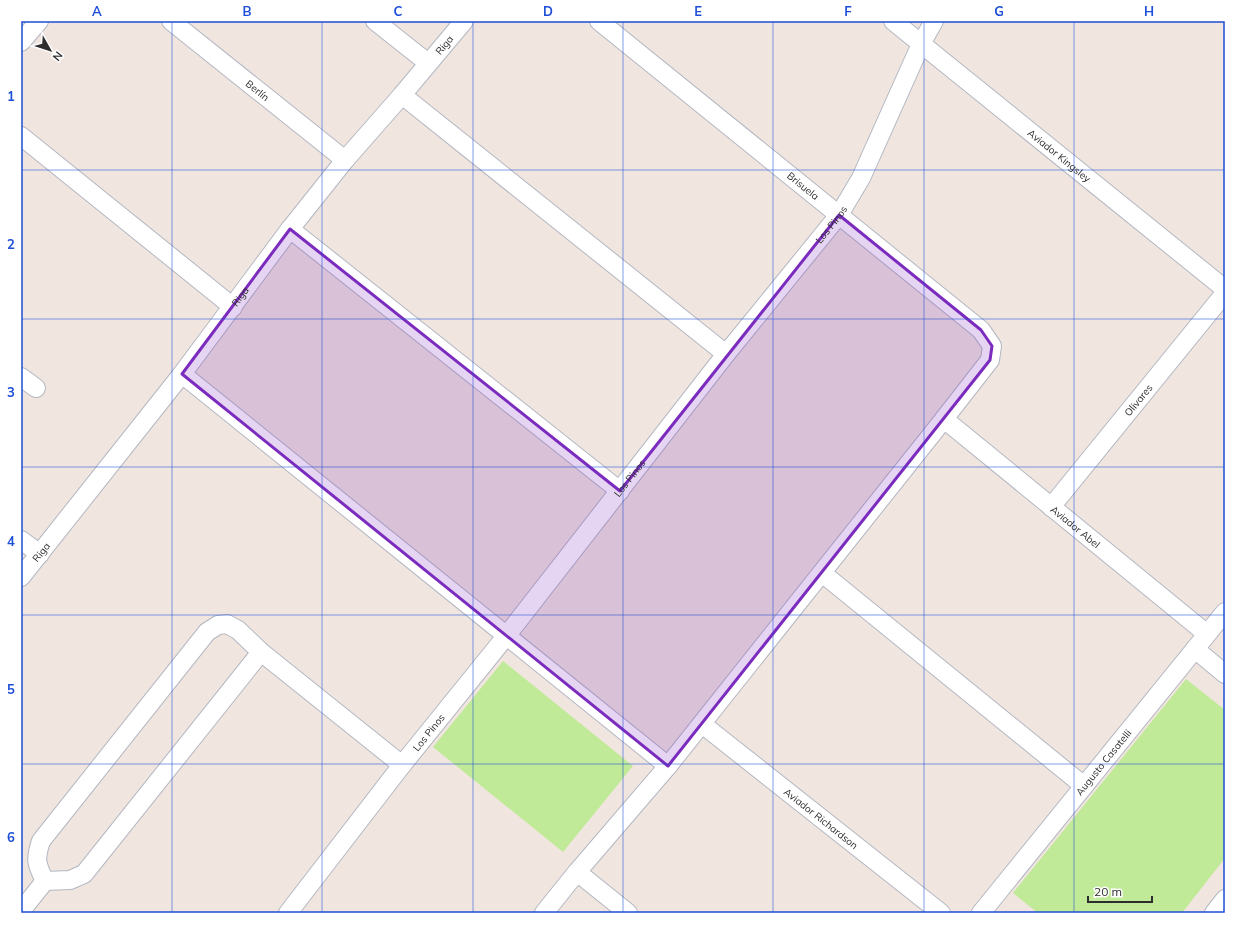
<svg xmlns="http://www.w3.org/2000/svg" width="1246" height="934" font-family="Mulish,sans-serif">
<rect width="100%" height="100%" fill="#f0e6df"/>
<path fill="#c0ea97" d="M503,661L633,766L563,852L433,747Z
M1186,679L1225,710V858L1182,913H1038L1013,893Z"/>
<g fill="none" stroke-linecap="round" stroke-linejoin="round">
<defs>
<g id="minor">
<path id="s1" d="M171,21L345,160"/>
<path d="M375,21L428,63"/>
<path id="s2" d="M893,21L1225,289"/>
<path d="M21,42L39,21"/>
<path d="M402,95L726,354"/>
<path d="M21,136L233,307"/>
<path d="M290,229L620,491"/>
<path d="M182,374L668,766"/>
<path d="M21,377L36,388"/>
<path id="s3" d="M944,419L1207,634"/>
<path id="s4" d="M1051,507L1225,293"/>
<path d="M21,540L40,554"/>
<path d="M822,573L1084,786"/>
<path id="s5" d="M21,577L182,374L290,229L345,160L402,95L464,21"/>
<path d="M1195,649L1225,674"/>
<path id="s6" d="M702,724L941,913"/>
<path d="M577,872L628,913"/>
<path d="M45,881C36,864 35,859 41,841L207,632L218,625L227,624L238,630L261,652L402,765"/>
<path d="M45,881L70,880L84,874L261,652"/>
<path d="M21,911L45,881"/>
<path id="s7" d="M288,913L402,765L507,635L726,354L839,215L861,178L921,44L934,21"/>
<path d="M544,913L577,872L668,766L944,419L990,360L992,346L981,330L599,21"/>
<path id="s8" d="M981,913L1225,612"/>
<path d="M1214,913L1225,899"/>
</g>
</defs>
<use href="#minor" stroke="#b3b7c2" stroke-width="20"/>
<use href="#minor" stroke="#fff" stroke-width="18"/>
</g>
<path fill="#7b2cbf" fill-opacity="0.2" stroke="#7b2cbf" stroke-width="3" stroke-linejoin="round" d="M839,215L981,330L992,346L990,360L668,766L182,374L290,229L620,491Z"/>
<path fill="none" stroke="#1d4ed8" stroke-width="1" stroke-opacity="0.55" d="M172,21V913M322,21V913M473,21V913M623,21V913M773,21V913M924,21V913M1074,21V913M21,170H1225M21,319H1225M21,467H1225M21,615H1225M21,764H1225"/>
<g text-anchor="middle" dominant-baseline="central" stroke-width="3" stroke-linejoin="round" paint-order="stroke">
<g font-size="10" fill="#2d2d2d" stroke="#fff">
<text stroke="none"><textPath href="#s5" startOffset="680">Riga</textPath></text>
<text stroke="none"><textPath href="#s1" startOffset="111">Berlín</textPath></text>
<text stroke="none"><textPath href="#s2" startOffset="214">Aviador Kingsley</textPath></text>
<text transform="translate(803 186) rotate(39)">Brisuela</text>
<text stroke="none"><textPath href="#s7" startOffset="877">Los Pinos</textPath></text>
<text stroke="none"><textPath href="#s5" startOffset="356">Riga</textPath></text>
<text stroke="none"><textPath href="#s4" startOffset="138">Olivares</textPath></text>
<text stroke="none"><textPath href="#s7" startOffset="553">Los Pinos</textPath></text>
<text stroke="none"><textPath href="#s3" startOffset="170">Aviador Abel</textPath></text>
<text stroke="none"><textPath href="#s5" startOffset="32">Riga</textPath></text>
<text stroke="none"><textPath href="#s7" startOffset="229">Los Pinos</textPath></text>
<text stroke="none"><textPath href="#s8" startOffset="194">Augusto Casatelli</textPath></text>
<text stroke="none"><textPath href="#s6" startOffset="152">Aviador Richardson</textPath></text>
</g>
</g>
<rect width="1246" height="934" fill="none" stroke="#ffffff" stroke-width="44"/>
<g transform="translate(50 50) rotate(129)" stroke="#ffffff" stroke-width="3" paint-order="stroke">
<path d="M0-3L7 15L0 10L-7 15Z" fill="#2d2d2d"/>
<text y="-6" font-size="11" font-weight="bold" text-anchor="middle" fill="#2d2d2d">N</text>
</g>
<path d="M1088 896v6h64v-6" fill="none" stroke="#2d2d2d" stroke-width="2"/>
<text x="1094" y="896" font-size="12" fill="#2d2d2d" stroke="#ffffff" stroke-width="3" paint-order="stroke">20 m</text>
<rect x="22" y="22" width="1202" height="890" fill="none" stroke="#1d4ed8" stroke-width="1.5"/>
<g font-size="13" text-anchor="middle" font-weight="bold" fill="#1d4ed8">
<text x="97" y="16">A</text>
<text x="247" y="16">B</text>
<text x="398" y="16">C</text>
<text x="548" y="16">D</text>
<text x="698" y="16">E</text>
<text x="848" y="16">F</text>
<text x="999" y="16">G</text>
<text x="1149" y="16">H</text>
<text x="11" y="101">1</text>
<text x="11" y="249">2</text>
<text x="11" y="397">3</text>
<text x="11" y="546">4</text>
<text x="11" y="694">5</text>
<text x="11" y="842">6</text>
</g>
</svg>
